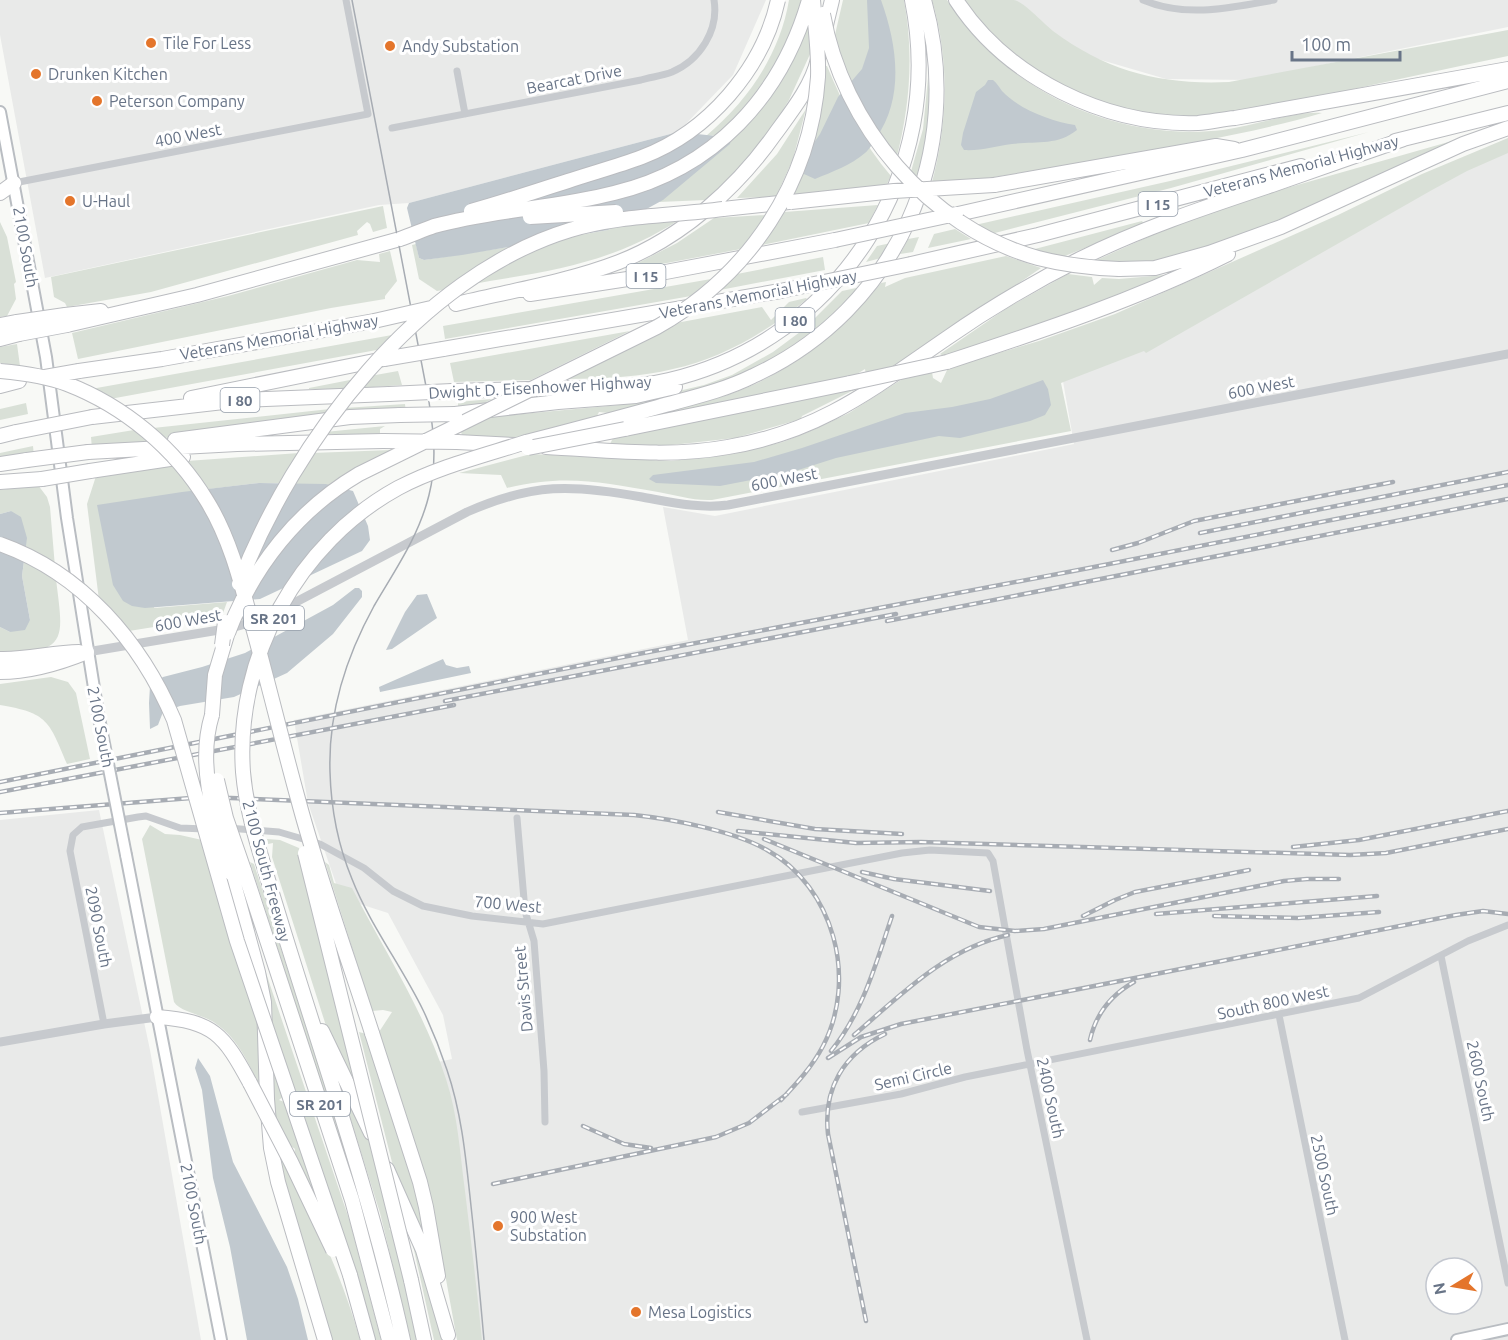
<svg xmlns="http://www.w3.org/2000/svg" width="1508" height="1340" font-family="Ubuntu,sans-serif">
<rect width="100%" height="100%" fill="#f8f9f6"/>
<path fill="#e9eae9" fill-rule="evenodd" d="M0,0H766L733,75L678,132L409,203L379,205L45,278L0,35Z
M1014,0H1508V27L1248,80L1166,79L1067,50Z
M1508,148V1340H477L438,1062L452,1059L443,1015L388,913L341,898L308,803L294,720L688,640L663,507L715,516L1074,444L1061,370ZM1436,1268H1472V1304H1436Z
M99,810L150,1050L201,1340H0V820Z"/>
<path fill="#d9e0d7" d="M789,0H805L800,19L763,89L719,135L706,136C748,101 780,54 789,0Z
M843,0H904C914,54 910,106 896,160L855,96L834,39Z
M932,0H947C1007,91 1113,142 1223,130C1253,126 1294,111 1322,113C1257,132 1191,143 1125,155C1060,166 996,178 931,186C948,125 950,61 932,0Z
M963,0C979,0 999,0 1014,0C1024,2 1044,24 1053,31C1108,72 1162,85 1229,82L1508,30V56C1449,68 1390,81 1331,94C1296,101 1259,113 1224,115C1115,124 1030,87 963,0Z
M808,24L811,52L789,100L769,132L737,172L706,200L659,202L731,139L784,74L799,47Z
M825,66H827C843,105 863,143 891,176L884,190L792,196C811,155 822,111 825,66Z
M928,78L931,113L919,179L910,175L923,129Z
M806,109L793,159L776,197L737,198L777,154Z
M1369,132L1171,188L991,234L975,225L1170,181Z
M1466,137L1276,223L1163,262L1090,263L1168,228L1202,215L1259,196Z
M1508,138V153L1467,171L1432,190L1146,353L1144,351L1061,383L1071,431L712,500C693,501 676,495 658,492C601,482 564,474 507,488L501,475L459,473L531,454L671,461L737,453L783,442L815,429L849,413L904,378L932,372L933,378L941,383L948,368L1039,341L1115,314L1338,215L1422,174Z
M878,205L869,223L762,245L784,212Z
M383,206L387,228L373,232L370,224L367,222L357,231L358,235L151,292L67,307L65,303L54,297L51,277Z
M766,215L741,249L635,269L634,265L677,243L714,218Z
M679,220C610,264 550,271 472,284L495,268L562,238L608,230L618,224Z
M1142,221L1144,224L1060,258L1031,250Z
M0,222L7,237L16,282L14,284L16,299L7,316L0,317Z
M955,229L971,239L928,248L934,234Z
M919,237L913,252L900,254L908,239Z
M891,243L881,258L866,262L877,246Z
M416,244L419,258L424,260L515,246L486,262L449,289L437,291L419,279L412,245Z
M390,251L397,281L385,296V299L331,308L78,359L72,333L228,296L357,260L380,262L379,254Z
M1006,256L1041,268L890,370L866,375L865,369L849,379L668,414C681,404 715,400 733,393C793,371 841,332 881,283L886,282L885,287L905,278Z
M823,257L825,270L720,290L737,274Z
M1068,274L1092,277L1094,285L1102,278L1119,279L1176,274V278L946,358L940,354L1007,308Z
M711,279L691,296L445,339L443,326Z
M861,287C831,320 796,348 757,368C711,391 657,400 608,413L599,412L597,416L513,438L462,436L461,431L489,417L619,405L704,385L732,375L773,352L804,329L842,291Z
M806,298L807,299C727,364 667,379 566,379L676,323L762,307L771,320L789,302Z
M630,331L531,380L454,382L450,363Z
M392,335V338L382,349L110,399L91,389Z
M17,344L20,366L0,363V347Z
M398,371L402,385L360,388L370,376Z
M355,379L346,389H309V388Z
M853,388L854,390L802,416L801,419L735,438L654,447L652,445L610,444L614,436Z
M492,399L473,409H458V402Z
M26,403L28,414L0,420V409Z
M405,404L406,413L335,419L344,408Z
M330,409L322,420L165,438L153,428Z
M385,426L380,429V434H325V432Z
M134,430L147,441L92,449L91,437Z
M33,446L34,456L0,460V453Z
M391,450L353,469L329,485L292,484L312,453Z
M299,453L281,483H259L209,489L187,461Z
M171,464L193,491L154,608L227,602L222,616L129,631L99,600L87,504L96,476Z
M38,485L47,497L50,507L55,567L25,550L11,511L0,514V490Z
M24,561L56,579C63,638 70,653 0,654V627L10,632L30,620L22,576Z
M51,677L68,682L76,693L90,759L67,764C49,721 48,713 0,705V684Z
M150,825L165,834L180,835L202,840L260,1022L261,1089C249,1065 239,1039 215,1023C204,1015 180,1012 174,1002L142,839Z
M267,839L280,840L299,848L364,1111L328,1032L272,857L273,843L268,844Z
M250,862L254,864L352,1171L346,1162Z
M325,862L329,865L334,883L352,888C385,952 424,1011 446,1079C458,1115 460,1154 465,1191C471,1241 477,1290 482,1340H457L432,1202L379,1032L392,1012L383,1010L372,1011Z
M266,973L350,1222L381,1340H374L297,1103L302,1094H295L269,1017L263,974Z
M359,1032L370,1035L414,1175L427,1243L394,1170Z
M270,1052L285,1095L279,1100L287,1103L316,1190L313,1191L294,1154L295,1149L291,1146L271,1109Z
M347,1097L376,1156L393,1225L389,1229L394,1232L420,1340H411L380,1213L344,1098Z
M276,1148C311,1209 341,1272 360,1340H330Z
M408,1223L428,1284L442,1340H434Z"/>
<path fill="#c1c9cf" d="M867,0H881C897,44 905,97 876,138C873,143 869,150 865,153C851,165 832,172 815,179L804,174L806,154L820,134L838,97L862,69L869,48Z
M988,80H993C997,83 999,87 1002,91C1019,109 1050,121 1075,125L1077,130C1057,146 1036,141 1012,144C996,146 981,151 964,150L961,145L963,133L976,92L985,85Z
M678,132L716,136L731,139L730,144L663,200L608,230L462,255L424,260L419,258L407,208L409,203Z
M1043,380L1048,389L1051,405L1045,415L1030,421L960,438L939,436L836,458L792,472L720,486L656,483L649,479L653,475L754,462L802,448L905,413L952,407L990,399Z
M259,483L326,484L353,491L368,526L370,540L362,551L260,599L145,608L132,606L123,601L113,585L97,505L182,492Z
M11,511L21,517L27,538L22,576L30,620L25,630L10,632L0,627V514Z
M355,588H359L362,591V597L333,634L287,673L234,697L180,706L163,712L158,725L150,729L149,703L150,686L163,677L202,667L245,653L333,605Z
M427,594L437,618L392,649L386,650L405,612L417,595Z
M443,659L446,665L457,668L469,666L471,673L380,692L379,687Z
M198,1058L210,1076L233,1162L287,1267L298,1299L308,1340H247L230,1247L213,1178L202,1090L195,1068Z"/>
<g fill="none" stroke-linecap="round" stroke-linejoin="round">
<defs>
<path id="secondary" d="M0,112L46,357L67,518L98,713
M126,855L221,1340
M1457,1340L1508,1329"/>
<path id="motorway" d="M956,0C1007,78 1105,126 1198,123C1210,122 1223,119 1235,118L1508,69
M825,29L832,0
M1395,141L1508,113
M994,185L1216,146L1234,149
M0,193L14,183
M723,209L789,202
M958,214L1242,150L1508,81
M911,264L1038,235L1301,166
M1119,269L1155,268L1209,253L1281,227L1463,144L1508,128
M530,294L634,278L835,240
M456,304C510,291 567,282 619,262C681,238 737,188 775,134C791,112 812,86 818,59
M65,315L101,311
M0,325L17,322
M67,325L197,295L400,239
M0,339L19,334
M443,349L780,291
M947,362C1042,331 1138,299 1228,254
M79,371L162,359L374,321
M0,386L19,381
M452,391C490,390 527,389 565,388C600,388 635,388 669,380C840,340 947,171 912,0
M191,398L384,359
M455,414L558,402L636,396L675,387
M92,417L241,400L389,394
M625,429L850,383
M0,436L16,432
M175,440L350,417L400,415
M457,442L515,445
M526,442C570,431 614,419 658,407C690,398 723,391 753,376C897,310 967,152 924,0
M546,447C607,450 668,458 728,447C820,432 874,388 947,338C990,308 1034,282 1080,259C1142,228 1206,207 1272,185C1316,170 1360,154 1404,139
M88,452L237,444L383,441
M0,464L27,460
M90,471L183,457
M0,482L42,479
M0,659C27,660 53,652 79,652
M0,672C29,672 60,663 87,652
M212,715L215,675L227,635
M244,870L352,1200L389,1340
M231,873L258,972L264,1002L267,1099L271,1148L278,1182L325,1340
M266,873C312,1029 368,1182 403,1340
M157,1017C214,1021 224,1035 250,1083
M322,1031L371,1133
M372,1033L420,1182L426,1207L438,1276
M387,1169L423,1250L448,1335
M350,1275L368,1340
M411,1280L424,1340"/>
</defs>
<use href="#secondary" stroke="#b9bdc2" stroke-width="14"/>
<use href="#motorway" stroke="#babcc0" stroke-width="16"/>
<path stroke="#c7cace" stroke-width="7" d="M1143,0C1185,18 1230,8 1274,0
M457,71L465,114
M392,128L641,80C651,77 662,76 672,72C700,60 719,30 714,0
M14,183L368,114L346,0
M517,818L525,911L534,941L544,1071L545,1122
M228,828L279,832L320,844L364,868L393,891L423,906L472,916L543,924L902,853L930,850L988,853L993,861L1027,1050L1087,1340
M1441,956L1508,1283
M1279,1015L1345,1340
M104,1024L70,851L73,835L82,827L138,817L146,816L180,828L205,829
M802,1112L901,1094L965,1077L1359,998L1468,941L1508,925"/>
<path stroke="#c7cace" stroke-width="9" d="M87,652L231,628L253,622L296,602L467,512C533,483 572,484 642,497C670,502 699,509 728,505L1508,354
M0,1042L104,1024L157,1017"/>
<use href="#secondary" stroke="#fff" stroke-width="10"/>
<use href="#motorway" stroke="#fff" stroke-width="14"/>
<path stroke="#a7acb3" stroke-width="1.5" d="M352,0L429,402C434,433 437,464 429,495C419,536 395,570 374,606C346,657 328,713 330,772C331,809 338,845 352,879C370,925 401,965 423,1010C432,1029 440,1049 447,1070C462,1114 466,1160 471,1206C476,1251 480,1295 484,1340"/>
<defs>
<path id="rail" d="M1200,533L1508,472
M1112,550L1138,543L1194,521L1393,482
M887,621L1508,499
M445,701L896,614
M0,782L633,655L1089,568L1508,485
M0,792L454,705
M718,812L815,829L902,834
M0,813L191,798H231L634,815C672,819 734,831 767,850C834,887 858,979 823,1046C812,1067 797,1083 781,1100
M738,831L856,843L921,842L1350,855L1386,853L1508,829
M764,839L979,927L1015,931L1044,929L1284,881L1307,879H1339
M1293,847L1359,840L1508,811
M862,872L894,879L990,891
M1156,914L1377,896
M1083,916L1115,900L1135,892L1249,870
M1214,916L1298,918L1379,912
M854,1035C902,994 945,949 1008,935
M1090,1040C1096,1013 1111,995 1134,982
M831,1051C863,1012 876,963 892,916
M828,1058L861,1037L901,1024L1456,915L1483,911L1508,914
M583,1126L624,1144L651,1148
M493,1184L716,1137L749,1123L787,1094
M866,1321L828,1134C823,1089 843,1054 885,1034"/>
</defs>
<use href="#rail" stroke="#a7acb3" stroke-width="4.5"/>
<use href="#rail" stroke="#fff" stroke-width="2" stroke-dasharray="7" stroke-linecap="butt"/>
<defs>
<path id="secondary-bridge" d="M98,713L126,855"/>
<path id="motorway-bridge" d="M823,14C842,124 929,228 1038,258C1065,265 1091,268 1119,269
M791,202L894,191L994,185
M471,211C504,202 536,191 568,181C592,173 618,166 642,157C708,132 763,69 778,0
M530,217L616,212
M400,239C411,235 423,230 434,226C493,210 555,208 614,193C714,169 781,97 809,0
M835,240L956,214
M780,291L911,264
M374,321L431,308
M17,322L65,315
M19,334L67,325
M384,359L443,349
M0,371C22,373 46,376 67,384C124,406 175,448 207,501C230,538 241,583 252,624C268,682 282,741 298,799C319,878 347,955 372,1033
M45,377L79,371
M850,383L947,362
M389,394L452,391
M400,415L455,414
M16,432L92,417
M383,441L457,442
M528,448L625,429
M27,460L88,452
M42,479L90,471
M0,544C82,573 141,642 174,720L237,941L350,1275
M239,584C293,442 419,276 570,230C619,215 672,216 723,209
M228,633C253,566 298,510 359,474L657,327C749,275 811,183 818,77C819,51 815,26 813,0
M222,645L225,622
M212,715C196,767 216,823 231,873
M217,780L226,818L244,870
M305,853L411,1280
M266,873C256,840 246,807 243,772C235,658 298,543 398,488C438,467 482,456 526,442
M250,1083L291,1162L333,1250"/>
</defs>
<use href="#secondary-bridge" stroke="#b9bdc2" stroke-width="14" stroke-linecap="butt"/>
<use href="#motorway-bridge" stroke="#babcc0" stroke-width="16" stroke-linecap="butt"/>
<use href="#secondary-bridge" stroke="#fff" stroke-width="10"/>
<use href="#motorway-bridge" stroke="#fff" stroke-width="14"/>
</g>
<g fill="#e4752b" stroke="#fff" stroke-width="2">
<circle cx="151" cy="43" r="6"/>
<circle cx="390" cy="46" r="6"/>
<circle cx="36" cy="74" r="6"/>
<circle cx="97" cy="101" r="6"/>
<circle cx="70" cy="201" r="6"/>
<circle cx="498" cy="1226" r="6"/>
<circle cx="636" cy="1312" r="6"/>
</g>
<g text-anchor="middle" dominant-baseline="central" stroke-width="6" stroke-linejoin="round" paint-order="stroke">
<g fill="#fff" stroke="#959eab" stroke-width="1.5">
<rect x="1138.5" y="192" width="39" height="24" rx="4.5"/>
<rect x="626.5" y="264" width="39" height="24" rx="4.5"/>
<rect x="775.5" y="308" width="39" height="24" rx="4.5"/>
<rect x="220.5" y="388" width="39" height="24" rx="4.5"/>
<rect x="244" y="606" width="60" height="24" rx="4.5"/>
<rect x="290" y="1092" width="60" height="24" rx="4.5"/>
</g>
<g font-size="15" font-weight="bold" fill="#687487">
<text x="1158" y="204">I 15</text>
<text x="646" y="276">I 15</text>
<text x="795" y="320">I 80</text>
<text x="240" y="400">I 80</text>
<text x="274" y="618">SR 201</text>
<text x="320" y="1104">SR 201</text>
</g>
<g font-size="16" fill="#687487" stroke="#fff" text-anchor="start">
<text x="163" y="43">Tile For Less</text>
<text x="402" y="46">Andy Substation</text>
<text x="48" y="74">Drunken Kitchen</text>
<text x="109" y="101">Peterson Company</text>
<text x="82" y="201">U-Haul</text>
<text x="510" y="1217">900 West<tspan x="510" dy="18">Substation</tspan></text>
<text x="648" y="1312">Mesa Logistics</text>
</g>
<g font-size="16" fill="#687487" stroke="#fff">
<text transform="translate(574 79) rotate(-11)">Bearcat Drive</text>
<text transform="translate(188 135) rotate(-11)">400 West</text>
<text transform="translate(1301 166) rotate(-15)">Veterans Memorial Highway</text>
<text transform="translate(26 247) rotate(80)">2100 South</text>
<text transform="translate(758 294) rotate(-11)">Veterans Memorial Highway</text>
<text transform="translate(279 337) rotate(-10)">Veterans Memorial Highway</text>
<text transform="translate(540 387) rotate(-3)">Dwight D. Eisenhower Highway</text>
<text transform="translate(1261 387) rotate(-11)">600 West</text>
<text transform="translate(784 479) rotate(-11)">600 West</text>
<text transform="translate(188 620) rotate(-10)">600 West</text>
<text transform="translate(101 727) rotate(79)">2100 South</text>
<text transform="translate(267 871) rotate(75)">2100 South Freeway</text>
<text transform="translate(508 904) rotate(5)">700 West</text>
<text transform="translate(99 927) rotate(79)">2090 South</text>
<text transform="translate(523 989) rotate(-95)">Davis Street</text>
<text transform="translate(1273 1002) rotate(-12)">South 800 West</text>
<text transform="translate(913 1076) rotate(-13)">Semi Circle</text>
<text transform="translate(1481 1081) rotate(78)">2600 South</text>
<text transform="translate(1051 1098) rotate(78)">2400 South</text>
<text transform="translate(1325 1175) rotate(78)">2500 South</text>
<text transform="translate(194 1204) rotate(79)">2100 South</text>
</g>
</g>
<g transform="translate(1454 1286) rotate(259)"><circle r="28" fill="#ffffff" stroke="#c3c7cf" stroke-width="1.5"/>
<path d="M0-4.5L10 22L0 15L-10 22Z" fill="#e4752b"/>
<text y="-9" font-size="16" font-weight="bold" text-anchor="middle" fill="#687487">N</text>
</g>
<path d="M1292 51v9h108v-9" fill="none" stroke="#687487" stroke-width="3"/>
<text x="1301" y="51" font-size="18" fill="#687487" stroke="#ffffff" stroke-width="4.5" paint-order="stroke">100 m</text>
</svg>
